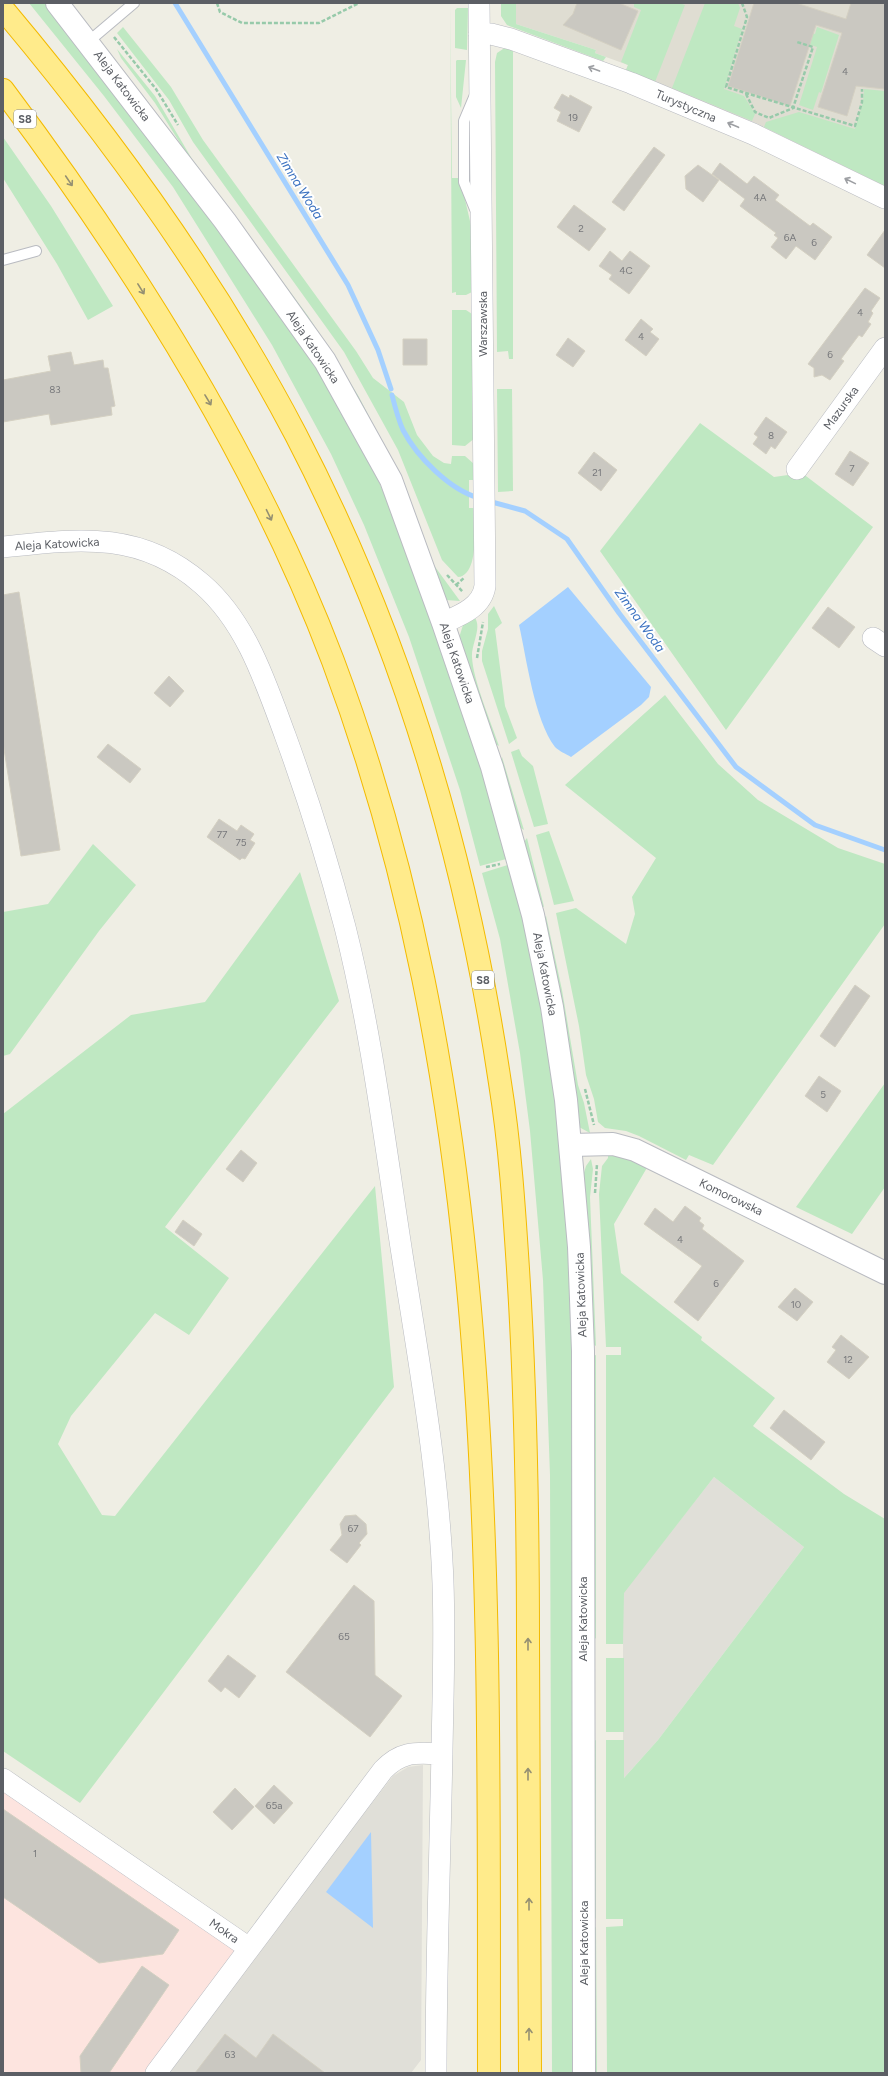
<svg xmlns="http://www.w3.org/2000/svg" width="888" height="2076" font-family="Figtree,sans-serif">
<rect width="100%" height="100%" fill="#efeee4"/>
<path fill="#e0dfd8" d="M714,1477L804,1547L658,1740L623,1779V1593Z
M423,1765L421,2060L411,2073H163L393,1776L408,1767Z"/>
<path fill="#dfddd2" d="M516,3H885V186L758,124L626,70L628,65L595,53L596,50L516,24Z"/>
<path fill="#fde4df" d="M3,1786L242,1951L151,2073H3Z"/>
<path fill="#bfe8c2" d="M29,3H46L156,143L328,383L365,449L406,546L479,757L510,858L480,866L460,790L409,637L364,525L331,454L272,345L173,187L104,96Z
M450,3L452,178H460L473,234L472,292L466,295H456V292L452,293Z
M501,3H516V24L596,50L595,53L606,57L603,61L507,25L501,16Z
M634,3H679L685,5L655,82L626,70L628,65L621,62L641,10L634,7Z
M705,3H738L740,8L734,26L742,29L724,89L744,96L755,114L752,121L672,88Z
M457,8H468L467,50L455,48V10Z
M123,27L171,87L203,140L356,351L373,378L404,402L417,435L433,456L444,463L451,464L452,456H465L474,464V480H469V508H474C474,523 480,575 458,577L442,560L398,450L344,352L193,142L169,100L117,33Z
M817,27L839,35L821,93L819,92L813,110L799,105L817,47L799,41L802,30L815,34Z
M506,47L513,48V359H509L508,351L497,352L495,62L497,53Z
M117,49L155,96L192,159L308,316L332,353L359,397L394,465L433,564L460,601L446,600L412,516L155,103L121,58Z
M457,60H466L461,108L456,97V61Z
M864,89L885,91V186L764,127L766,122L799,112L855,129L863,102Z
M3,137L51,206L113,306L88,320L57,264L3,178Z
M452,310H466L472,314L475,438L465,446L452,445Z
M497,389H512L513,491L498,492Z
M700,423L774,477L802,473L873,527L726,730L600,551Z
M494,606L502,623L495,629L505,706L517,738L509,744L482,661V651L488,629V614Z
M475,618C482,628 471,645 472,657C473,680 491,722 499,746L494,743L458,641L463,625Z
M665,695L718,764L758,800L838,848L885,864V924L713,1165L689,1155L686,1160L639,1136L626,1131L605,1128L598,1122L594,1099L586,1075L579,1026L556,913L576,908L626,944L635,914L632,897L656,858L565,785Z
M519,749L522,756L533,766L548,824L534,827L511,752Z
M502,757L524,830L519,827L501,760Z
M549,831L574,901L554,905L536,835Z
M527,838L544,907L541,906L524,842Z
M93,844L136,885L99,931L10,1054L3,1056V912L48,904Z
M511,864L544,1012L561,1127L573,1301L575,2073H552L550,1475L543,1280L530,1131L520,1053L500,939L482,873Z
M300,872L339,1001L165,1227L229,1278L189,1335L155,1313L71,1416L58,1444L102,1515L115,1516L375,1186L394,1387L80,1803L3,1751V1114L131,1015L205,1002Z
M546,916L562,990L578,1085L584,1103L590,1133L579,1127L544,918Z
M885,1083V1187L852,1234L796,1207Z
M608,1154L619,1155L648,1166L614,1224L621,1273L702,1337L701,1340L775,1398L753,1426L844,1494L885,1519V2073H607L606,1927L623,1926V1919H606V1740H624V1778L658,1740L804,1547L714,1477L624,1593L623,1644H606V1355H621V1347H606L599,1194L602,1166L608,1158Z
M591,1159L593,1169L590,1197L596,1346L593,1344L583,1176L586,1166Z
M596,1355V1639L593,1635V1356Z
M606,1658H624V1732H606Z
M596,1740V1919L594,1917V1741Z
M596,1927L597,2073H592L594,1928Z"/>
<path fill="#a4d0ff" d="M568,587L651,687L649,697L641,705L571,757C566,754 559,751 555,747C534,719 527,660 519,625Z
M371,1832L373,1928L326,1892Z"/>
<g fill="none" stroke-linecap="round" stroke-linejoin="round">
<path stroke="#a4d0ff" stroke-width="5" d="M175,3L348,285L378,350L391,389
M392,395C395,407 398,419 403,430C417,457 450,490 479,498
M488,501L525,511L567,539L619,613L736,767L815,825L885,850"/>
</g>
<path fill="#cac8c1" stroke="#d4d0c2" d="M577,3H619L638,11L621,50L563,25L573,14Z
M754,3H796L846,19L851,3H885V89L856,86L847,116L818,107L842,33L816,25L790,106L728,86Z
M562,94L569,98L570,95L592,107L579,132L557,121L561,112L554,108Z
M654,147L665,155L624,211L612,202Z
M720,163L747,184L754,176L779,195L775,200L810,226L813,223L832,237L815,260L796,246L786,259L771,247L778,238L774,235L776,233L740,206L745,199L712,174Z
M698,165L719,180L703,202L686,189L685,176Z
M574,205L606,229L589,251L557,227Z
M885,230V268L867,255Z
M610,251L622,261L630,251L650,266L629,294L609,279L612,275L599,266Z
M865,288L880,298L871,311L873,313L868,322L871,324L862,337L859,335L841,359L844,361L830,380L822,375L814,377V368L808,364Z
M641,319L653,329L650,332L659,339L646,356L625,340Z
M568,338L585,351L573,367L556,355Z
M403,339H427V365H403Z
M71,352L74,365L103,360L104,368H108L115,406L111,407L112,415L51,425L49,414L3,422V380L51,371L48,356Z
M766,417L787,432L775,449L771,446L766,454L753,444L758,437L754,434Z
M850,451L869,463L853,486L835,474Z
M594,452L617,470L601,491L578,473Z
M19,592L60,850L21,856L3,743V595Z
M828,607L855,627L839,648L812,628Z
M169,676L184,691L170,707L154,693Z
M108,744L141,769L130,783L97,757Z
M219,819L237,831L241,825L254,834L250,840L255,843L245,859L242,858L240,860L207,837Z
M855,985L870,996L835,1047L820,1036Z
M819,1076L841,1091L827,1112L805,1096Z
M241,1150L257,1163L243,1182L226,1169Z
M685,1206L701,1218L699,1221L704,1225L702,1229L744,1261L698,1321L674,1302L702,1266L644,1224L655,1208L673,1222Z
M183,1220L202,1234L194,1246L175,1232Z
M795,1288L813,1302L797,1321L778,1307Z
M841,1335L869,1357L849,1379L827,1362L836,1350L832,1347Z
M784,1410L825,1442L811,1460L770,1428Z
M356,1515L366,1524L367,1534L359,1543L361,1545L347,1563L330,1550L342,1535L340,1524L345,1516Z
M354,1585L374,1601L375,1675L402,1696L370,1737L286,1672Z
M228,1655L256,1676L239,1698L225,1687L221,1692L208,1681Z
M274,1785L293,1803L274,1824L255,1806Z
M235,1788L254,1807L232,1830L213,1812Z
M3,1809L179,1930L163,1954L99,1963L3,1897Z
M142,1966L169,1985L109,2073H81L80,2056Z
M225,2034L256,2058L273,2034L325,2073H195Z"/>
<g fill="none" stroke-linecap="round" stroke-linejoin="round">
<defs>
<path id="service" d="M88,42L134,3
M475,95L464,121V182L475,209
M3,260L36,251"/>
<path id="minor" d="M479,34H491L511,39L631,83L753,134L885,198
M797,469L885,348
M3,547C78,539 140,530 202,584C246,622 265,681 285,735C308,798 328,862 345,927C372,1034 385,1145 402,1254C419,1363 439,1473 443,1583C445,1639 443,1694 442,1750C440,1857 436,1965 436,2073
M443,623C461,615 482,607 485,586L479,3
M873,638L885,646
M3,1779L249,1948
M156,2073L383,1770C402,1750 417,1753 442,1754"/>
<path id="tertiary" d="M57,3L225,221L325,361L391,480L443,623L492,767L533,915L552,1007L566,1100L579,1247L583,1351L584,2073
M571,1145L613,1144L635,1150L885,1273"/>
<path id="motorway" d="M3,9C114,141 216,282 296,435C401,637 467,859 500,1083C510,1145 514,1207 518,1269C526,1394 528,1519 528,1644C528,1787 529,1930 530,2073
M3,90C133,263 256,458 333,661C502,1112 488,1600 489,2073"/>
</defs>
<use href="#service" stroke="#b9bbc1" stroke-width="12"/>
<use href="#minor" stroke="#b9bbc1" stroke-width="22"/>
<use href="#tertiary" stroke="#b9bbc1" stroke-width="24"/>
<use href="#motorway" stroke="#f3ba00" stroke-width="24"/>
<path stroke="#97caaa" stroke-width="2.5" stroke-dasharray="4 2" stroke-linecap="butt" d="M217,3L220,12L242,23H319L359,3
M742,3L747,17L726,87L855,126L862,102V89
M114,37L156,89L178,125
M746,94L755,112L769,118L793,108L813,47L797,42
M447,575L463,592
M456,585L465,577
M477,658L483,622
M486,867L500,864
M585,1089L594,1125
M595,1193L597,1164"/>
<use href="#service" stroke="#fff" stroke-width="10"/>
<use href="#minor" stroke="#fff" stroke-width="21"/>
<use href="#tertiary" stroke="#fff" stroke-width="22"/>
<use href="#motorway" stroke="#ffeb8b" stroke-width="22"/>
</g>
<defs><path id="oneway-shaft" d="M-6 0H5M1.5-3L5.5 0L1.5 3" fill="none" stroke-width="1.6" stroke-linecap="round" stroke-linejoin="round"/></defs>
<g stroke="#9d9fa3">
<use href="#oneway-shaft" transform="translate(594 69) rotate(-160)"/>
<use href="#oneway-shaft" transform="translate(733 125) rotate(-157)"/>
<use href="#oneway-shaft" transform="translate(850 181) rotate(-154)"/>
</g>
<g stroke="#959072">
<use href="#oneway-shaft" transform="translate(69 181) rotate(56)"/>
<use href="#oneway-shaft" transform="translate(141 289) rotate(58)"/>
<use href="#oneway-shaft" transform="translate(208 400) rotate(59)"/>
<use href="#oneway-shaft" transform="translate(269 515) rotate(64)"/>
<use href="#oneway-shaft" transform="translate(528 1644) rotate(-90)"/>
<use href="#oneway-shaft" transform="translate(528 1774) rotate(-90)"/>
<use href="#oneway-shaft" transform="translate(529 1904) rotate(-90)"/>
<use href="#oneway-shaft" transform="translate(529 2034) rotate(-90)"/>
</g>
<g text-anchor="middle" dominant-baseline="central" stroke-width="4" stroke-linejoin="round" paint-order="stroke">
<g font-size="10" fill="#78797c">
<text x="845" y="71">4</text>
<text x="573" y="117">19</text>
<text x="760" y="197">4A</text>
<text x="581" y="228">2</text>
<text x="790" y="237">6A</text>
<text x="814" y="242">6</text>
<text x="626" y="270">4C</text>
<text x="860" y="312">4</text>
<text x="641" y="336">4</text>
<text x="830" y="354">6</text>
<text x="55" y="389">83</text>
<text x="771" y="435">8</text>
<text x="852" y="468">7</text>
<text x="597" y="472">21</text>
<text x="222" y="834">77</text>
<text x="241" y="842">75</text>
<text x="823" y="1094">5</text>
<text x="680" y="1239">4</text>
<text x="716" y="1283">6</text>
<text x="796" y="1304">10</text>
<text x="848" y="1359">12</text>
<text x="353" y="1528">67</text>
<text x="344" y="1636">65</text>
<text x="274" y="1805">65a</text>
<text x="35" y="1853">1</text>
<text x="230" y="2054">63</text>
</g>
<g fill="#fff" stroke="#8d8f93" stroke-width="1">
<rect x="14" y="110" width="22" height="18" rx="3"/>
<rect x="472" y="971" width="22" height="18" rx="3"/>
</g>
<g font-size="11" font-weight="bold" fill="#5c5f65">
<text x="25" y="119">S8</text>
<text x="483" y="980">S8</text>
</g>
<g font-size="12" fill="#5c5f65" stroke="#fff">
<text transform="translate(122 86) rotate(53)">Aleja Katowicka</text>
<text transform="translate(686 106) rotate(23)">Turystyczna</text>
<text transform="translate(483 324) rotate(-90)">Warszawska</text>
<text transform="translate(313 347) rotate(56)">Aleja Katowicka</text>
<text transform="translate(841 408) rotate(-54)">Mazurska</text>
<text transform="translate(57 544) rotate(-3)">Aleja Katowicka</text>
<text transform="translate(457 663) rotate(71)">Aleja Katowicka</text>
<text transform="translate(545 974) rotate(79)">Aleja Katowicka</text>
<text transform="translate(731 1197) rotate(26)">Komorowska</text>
<text transform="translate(581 1295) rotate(-92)">Aleja Katowicka</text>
<text transform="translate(583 1619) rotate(-90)">Aleja Katowicka</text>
<text transform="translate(224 1931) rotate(35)">Mokra</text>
<text transform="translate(584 1943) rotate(-90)">Aleja Katowicka</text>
</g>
<g font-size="13" font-style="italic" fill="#3d73c1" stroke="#fff">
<text transform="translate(300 186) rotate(58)">Zimna Woda</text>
<text transform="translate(640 620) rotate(54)">Zimna Woda</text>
</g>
</g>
<rect width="888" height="2076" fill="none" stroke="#5c5f65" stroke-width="8"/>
</svg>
